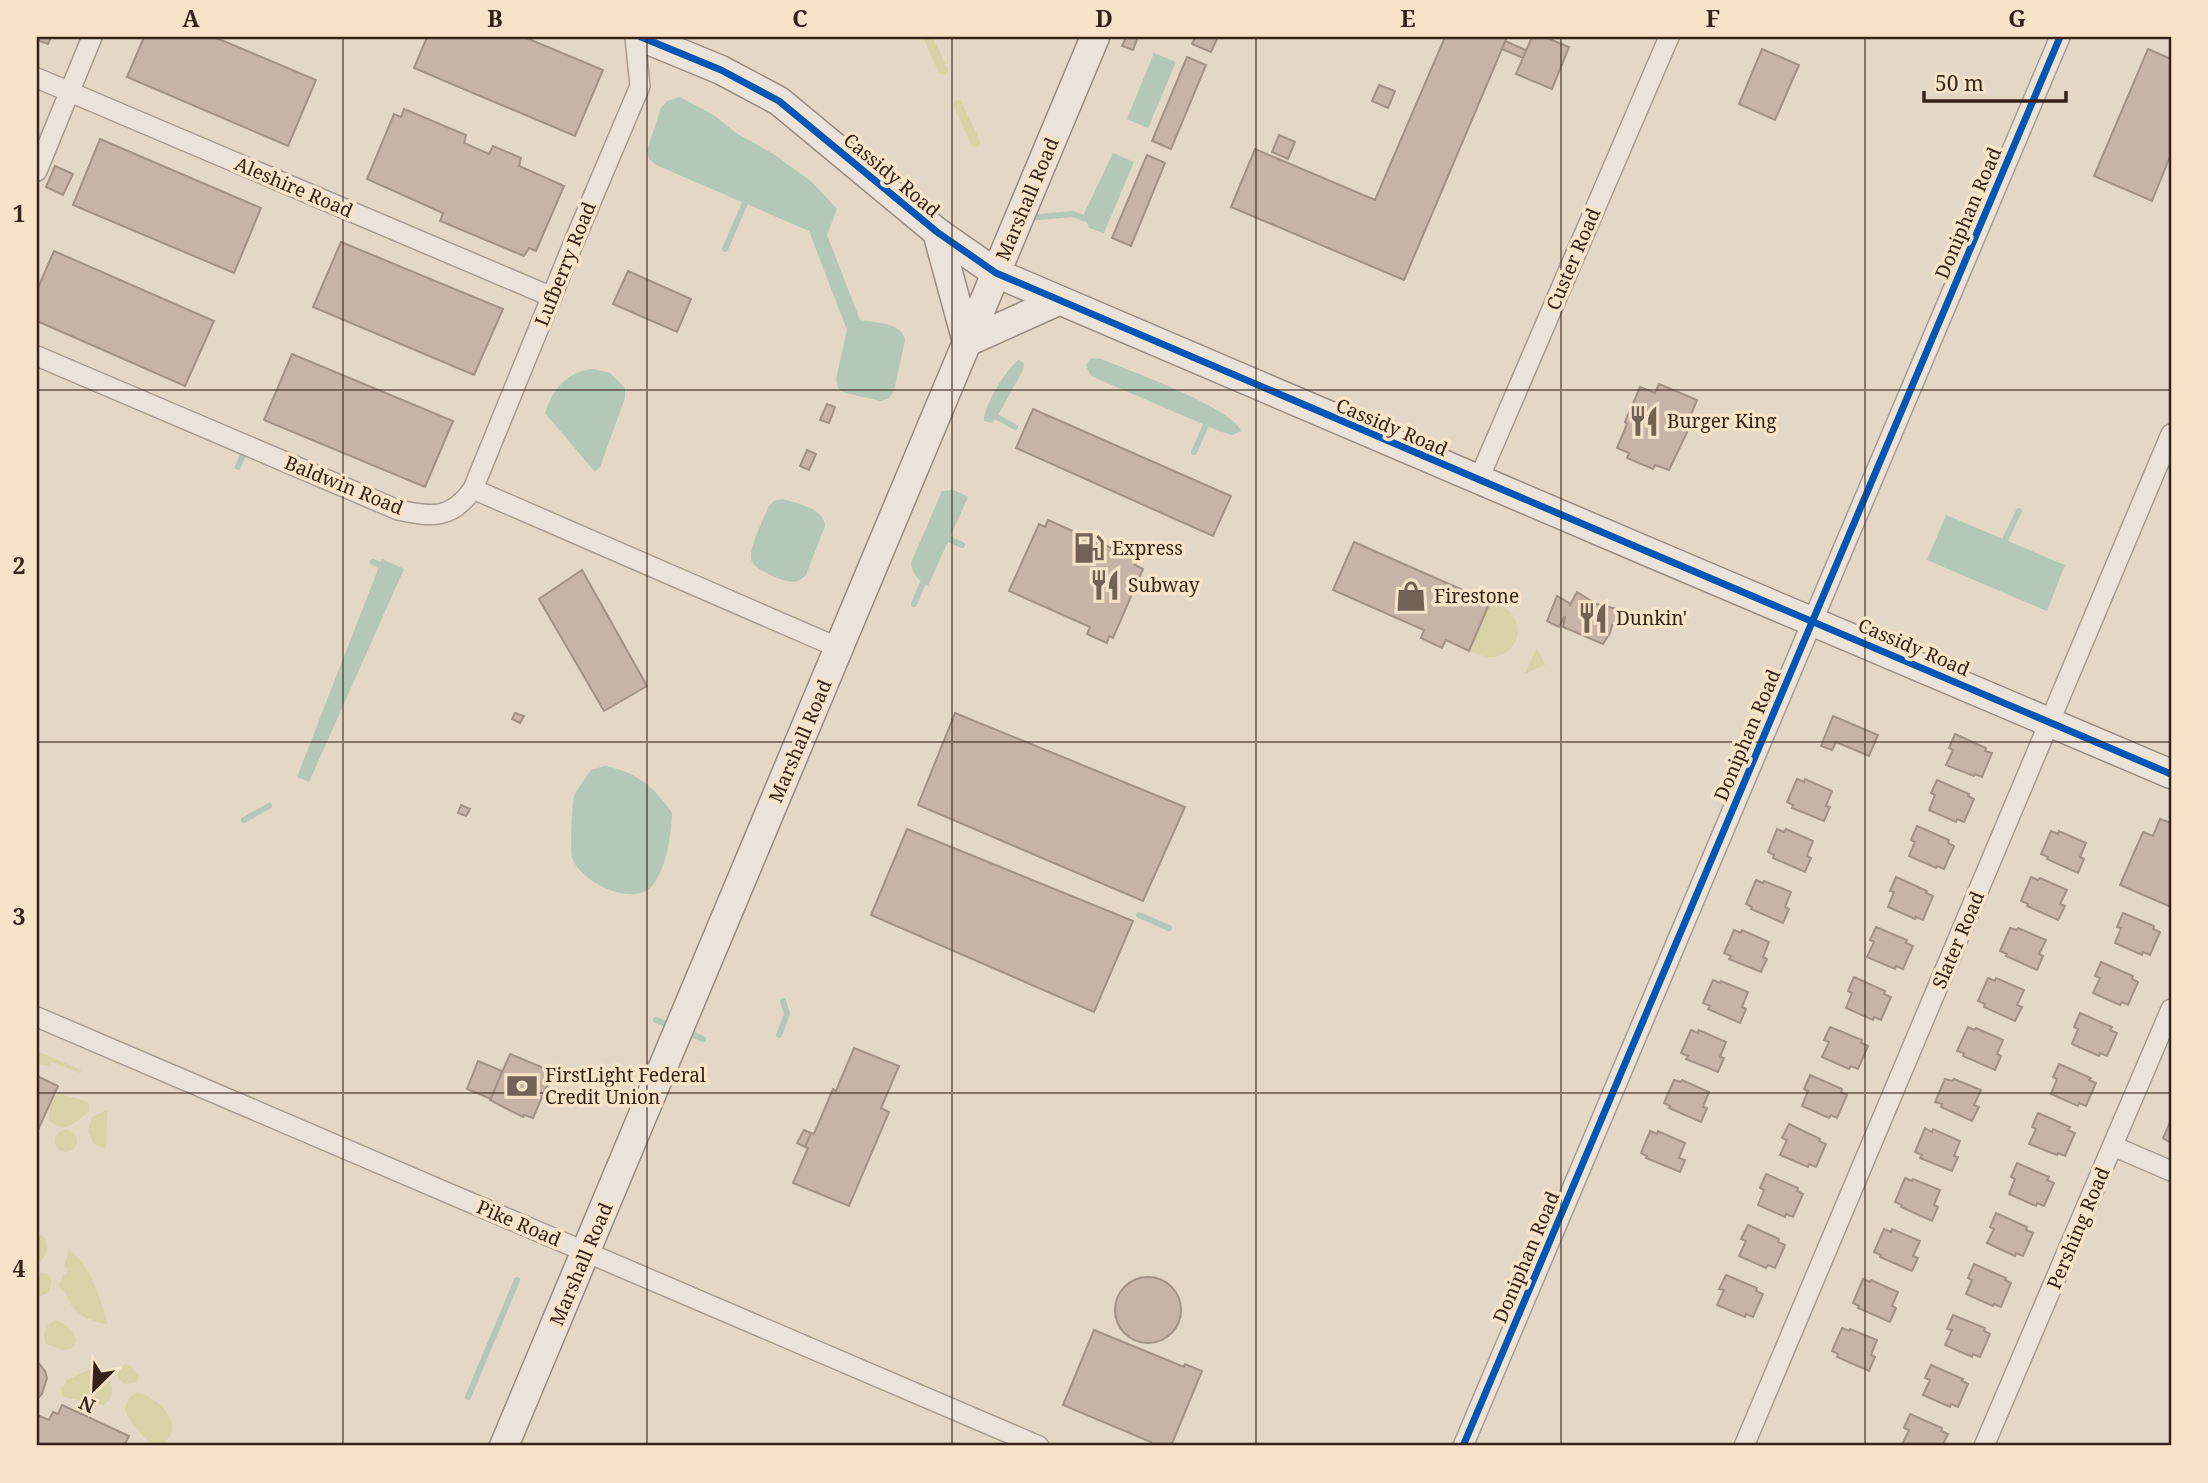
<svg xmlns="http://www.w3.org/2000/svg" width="2208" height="1483" font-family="'Noto Serif',serif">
<rect width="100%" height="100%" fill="#e4d7c6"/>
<path fill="#d8d2a6" d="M923,37H933L948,70L945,75L939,73Z
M956,100L961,101L981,143L978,148L972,146L953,105Z
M1490,602C1499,605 1509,608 1514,617C1525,635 1511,658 1490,657C1483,657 1476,653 1469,651Z
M1537,648L1545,665L1525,674Z
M37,1051L81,1070L80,1073L53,1062L47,1066L37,1064Z
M59,1094L86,1101L89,1104V1111C77,1122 64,1135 49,1120L50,1108L55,1096Z
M107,1110L106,1149L94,1144L88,1131L92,1117Z
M55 1141a11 11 0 1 1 22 0a11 11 0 1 1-22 0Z
M41,1235L45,1238C48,1250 47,1257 37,1264V1236Z
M69,1250C93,1268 99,1297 108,1324C94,1322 81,1318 72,1306C67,1298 66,1292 59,1286L63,1274L65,1275L68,1269L64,1266Z
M41,1273L47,1274L51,1278C52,1287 48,1297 37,1296V1276Z
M55,1320C65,1324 75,1330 76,1342L71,1349L62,1350L46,1344C42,1334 45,1326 55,1320Z
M124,1364L131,1366L139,1377L137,1383L125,1384L118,1378V1373Z
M88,1370L105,1372C113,1383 116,1396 104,1405L63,1397L61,1389L67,1380Z
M137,1392C158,1397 187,1425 163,1444C151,1446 146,1440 139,1431C126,1416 117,1406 137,1392Z"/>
<path fill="#b3c8b7" d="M1154,53L1176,62L1148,128L1127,119Z
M680,97L715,116L736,133L775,155L812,182L837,209L827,235L860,320C876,323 902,322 905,340L894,391L889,398L881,401L845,393L838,388L836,379L847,330L809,231L656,165L649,159L647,150L661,108L667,101Z
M1113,153L1134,162L1104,233L1089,228L1084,214Z
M1093,358L1101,359C1128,370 1233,408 1241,431L1232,435L1219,431L1091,376L1086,366L1089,360Z
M1019,360L1024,363L1023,370L997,417L992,423L984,421C983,407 1007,367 1019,360Z
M594,369L610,373L625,388V398L600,467L595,472L545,413C553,389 567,371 594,369Z
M954,490L968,497L928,586C918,580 913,575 911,563L942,491Z
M783,499C798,504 824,508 825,526L806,575C802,579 798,582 792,582C782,581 752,569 751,559C749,547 764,519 768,507L774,501Z
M1946,515L2065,565L2047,611L1927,560Z
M382,559L404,569L309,782L297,777Z
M605,766C637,772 654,787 672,813C671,835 667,868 652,886C633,908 579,882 572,857C570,850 572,804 574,797C577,788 586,778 591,770Z"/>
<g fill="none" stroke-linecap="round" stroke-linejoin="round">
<path stroke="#b3c8b7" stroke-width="6" d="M1027,218L1073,214L1086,219
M725,249L745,203
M997,417L1015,427
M1194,452L1206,425
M238,467L246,447
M949,539L962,545
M2005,540L2019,511
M373,562L380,565
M914,604L923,583
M244,820L269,806
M1139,915L1169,928
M656,1020L673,1027
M687,1032L703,1039
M779,1035L787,1014L783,1001
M468,1397L517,1280"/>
</g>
<path fill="#c8b3a7" stroke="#a39186" stroke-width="2" d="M37,37H51L48,44L37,40Z
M144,37H214L316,80L288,146L127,77Z
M427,37H524L603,70L575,136L414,68Z
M1126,37H1138L1133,50L1122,46Z
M1195,37H1218L1211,52L1192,44Z
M1445,37H1507L1404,280L1231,207L1255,149L1375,200Z
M1532,37H1545L1569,47L1552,89L1516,74Z
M1505,41L1526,50L1523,58L1502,49Z
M1762,49L1799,65L1775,120L1739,104Z
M2148,49L2171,59V154L2152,201L2094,176Z
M1187,57L1206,65L1171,149L1152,141Z
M1379,85L1395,91L1388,108L1372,101Z
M404,109L466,135L464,143L489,154L493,146L521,158L519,166L564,186L536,251L529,248L524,256L440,221L443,213L367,179L394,114L401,117Z
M1279,135L1295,142L1288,159L1272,152Z
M100,139L261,208L234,273L73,205Z
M1147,155L1165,163L1131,246L1112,238Z
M55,166L73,174L63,195L46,187Z
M341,242L503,309L474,375L313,307Z
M54,251L214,321L185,386L37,321V290Z
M628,271L691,299L677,332L613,304Z
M292,354L453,421L425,487L264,420Z
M1659,384L1697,400L1686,427L1689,428L1669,470L1655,465L1653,469L1627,458L1629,453L1617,448L1627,424L1625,422L1640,387L1655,393Z
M827,404L835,407L829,423L820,420Z
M1033,409L1231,496L1213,536L1016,448Z
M807,450L816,454L809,470L800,466Z
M1048,520L1138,560L1135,565L1143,569L1113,638L1109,636L1107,643L1087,634L1090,627L1009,591L1039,524L1045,527Z
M1354,542L1490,602L1469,651L1446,640L1442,648L1421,638L1424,630L1333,590Z
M582,570L647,686L604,711L539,599Z
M1577,592L1596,604L1617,609L1616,613L1622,615L1619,627L1612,625L1610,633L1603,644L1563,627L1565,616L1559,627L1547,621L1557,596L1569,603L1570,605Z
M515,713L524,716L520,723L512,719Z
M955,713L1185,807L1143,901L918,805Z
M1833,716L1878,735L1869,756L1836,742L1832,750L1821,746Z
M1955,734L1986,748L1985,751L1992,753L1982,777L1975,774L1974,776L1946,765L1953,750L1949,748Z
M1797,779L1804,782L1805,779L1832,791L1826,806L1830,807L1824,821L1792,808L1793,805L1787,802Z
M1937,780L1969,794L1968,796L1974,799L1964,822L1957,819L1956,822L1929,810L1935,795L1931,793Z
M461,805L470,809L466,816L458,813Z
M2160,819L2171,823V907L2120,885L2143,832L2153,836Z
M1917,826L1949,840L1948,843L1954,846L1944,869L1937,866L1936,868L1909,856L1915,842L1911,840Z
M907,829L1133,921L1094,1012L871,915Z
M1777,829L1784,832L1786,829L1813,841L1807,856L1811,858L1805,872L1773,858L1774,855L1768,852Z
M2051,831L2058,834L2059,831L2086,843L2080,857L2084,859L2078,873L2047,859L2048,857L2041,854Z
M1896,877L1927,891L1926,893L1933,896L1923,920L1916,917L1915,919L1888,907L1894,892L1890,891Z
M2031,877L2038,880L2040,878L2067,890L2060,904L2065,906L2058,920L2027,906L2028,904L2021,901Z
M1756,880L1763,883L1764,881L1791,892L1785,907L1789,909L1783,923L1751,909L1752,907L1746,904Z
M2123,913L2154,926L2153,929L2160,932L2150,955L2143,952L2142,955L2115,943L2121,928L2117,927Z
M1876,927L1907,940L1906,943L1913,946L1903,969L1896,966L1895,969L1867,957L1874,942L1870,940Z
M2010,928L2017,930L2018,928L2046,940L2039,954L2043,956L2037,970L2006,956L2007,954L2000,951Z
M1734,930L1741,933L1742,930L1769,942L1763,957L1767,959L1761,972L1729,959L1731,956L1724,953Z
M2101,962L2133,976L2132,979L2138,982L2128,1005L2122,1002L2120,1005L2093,993L2100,978L2095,976Z
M1854,977L1885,991L1884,994L1891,997L1881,1020L1874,1017L1873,1020L1846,1008L1852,993L1848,991Z
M1988,978L1995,981L1996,978L2024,990L2017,1005L2022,1007L2015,1021L1984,1007L1985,1004L1978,1001Z
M1713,980L1720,983L1721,981L1748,992L1742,1007L1746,1009L1740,1023L1708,1009L1710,1006L1703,1003Z
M2080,1013L2112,1027L2110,1030L2117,1033L2107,1056L2100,1053L2099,1056L2072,1044L2078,1029L2074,1027Z
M1830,1027L1862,1040L1861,1043L1868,1046L1858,1069L1851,1066L1849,1069L1822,1057L1829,1042L1824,1040Z
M1968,1027L1974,1030L1976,1028L2003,1040L1997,1054L2001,1056L1995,1070L1963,1056L1964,1053L1957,1051Z
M1691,1030L1698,1033L1699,1030L1726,1042L1720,1057L1724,1058L1718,1072L1686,1059L1688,1056L1681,1053Z
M854,1048L899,1066L881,1108L889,1112L849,1206L793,1183L808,1148L805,1147L811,1133L814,1134L833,1089L836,1091Z
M510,1054L553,1072L533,1118L524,1115L523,1117L490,1100Z
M478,1061L502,1071L491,1099L467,1089Z
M2059,1064L2091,1078L2089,1080L2096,1083L2086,1106L2079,1103L2078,1106L2051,1094L2057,1079L2053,1077Z
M1810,1075L1842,1089L1841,1092L1847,1095L1837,1118L1831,1115L1829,1118L1802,1106L1808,1091L1804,1089Z
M37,1076L58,1086L37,1132L38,1090Z
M1945,1079L1952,1081L1954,1079L1981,1090L1974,1105L1979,1107L1972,1121L1941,1107L1942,1104L1935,1102Z
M1674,1080L1681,1082L1682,1080L1709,1092L1703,1107L1707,1108L1701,1122L1669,1108L1670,1106L1664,1103Z
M2038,1113L2070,1127L2068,1130L2075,1133L2065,1156L2058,1153L2057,1155L2029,1144L2036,1129L2032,1127Z
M2171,1120V1143L2163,1138Z
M1789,1124L1820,1139L1819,1141L1826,1144L1816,1167L1809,1164L1808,1167L1780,1155L1787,1140L1782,1138Z
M1925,1128L1932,1132L1933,1129L1960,1141L1954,1156L1958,1157L1952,1171L1920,1158L1922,1155L1915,1152Z
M804,1130L811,1133L805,1147L797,1143Z
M1650,1131L1657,1134L1658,1131L1685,1143L1679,1158L1685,1160L1680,1172L1646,1158L1647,1156L1641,1153Z
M2017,1163L2049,1177L2047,1180L2054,1183L2044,1206L2037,1203L2036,1206L2009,1194L2015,1179L2011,1177Z
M1766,1174L1798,1188L1797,1191L1803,1194L1793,1217L1786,1214L1785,1217L1758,1205L1764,1190L1760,1188Z
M1905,1178L1912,1181L1913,1179L1940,1190L1934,1205L1938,1207L1932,1221L1901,1207L1902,1205L1895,1202Z
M1996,1213L2027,1227L2026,1230L2033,1233L2023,1256L2016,1253L2015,1256L1987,1243L1994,1229L1990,1227Z
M1748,1225L1779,1239L1778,1242L1785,1245L1775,1268L1768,1265L1766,1268L1739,1256L1746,1241L1741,1239Z
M1884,1229L1891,1232L1892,1229L1920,1241L1913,1256L1918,1258L1912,1271L1880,1257L1881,1255L1874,1252Z
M1974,1264L2006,1278L2005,1280L2011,1283L2001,1307L1994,1304L1993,1306L1966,1294L1972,1280L1968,1278Z
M1726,1275L1757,1288L1756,1291L1763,1294L1753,1317L1746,1314L1745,1317L1717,1305L1724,1290L1719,1289Z
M1115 1310a33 33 0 1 1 66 0a33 33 0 1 1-66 0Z
M1863,1279L1870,1282L1871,1280L1898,1292L1892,1306L1896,1308L1890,1322L1858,1308L1859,1306L1853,1303Z
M1953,1315L1985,1328L1984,1331L1990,1334L1980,1357L1973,1354L1972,1357L1945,1345L1952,1330L1947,1329Z
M1842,1328L1849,1331L1850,1329L1877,1340L1871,1355L1875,1357L1869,1371L1837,1357L1838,1354L1832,1351Z
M1094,1330L1184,1367L1185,1364L1202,1371L1171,1446H1150L1151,1442L1063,1405Z
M37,1361L45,1371L47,1378L42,1394L37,1399Z
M1931,1365L1963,1379L1962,1381L1968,1384L1958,1407L1951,1404L1950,1407L1923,1395L1930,1380L1925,1378Z
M62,1405L129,1436L124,1446H37V1415L49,1420L53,1412L58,1414Z
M1910,1414L1942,1428L1941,1431L1948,1434L1942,1446L1902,1445L1909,1430L1904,1428Z"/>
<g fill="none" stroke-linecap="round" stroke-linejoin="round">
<defs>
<path id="street" d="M37,78L552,297
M37,171L92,37
M37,356L398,510C432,517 451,520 473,489L576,237L640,86L635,37
M1478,481L1669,37
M473,489L839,648
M37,1017L1039,1446
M2113,1146L2171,1171
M1463,1446L2060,37
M1744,1446L2171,434
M1984,1446L2171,1009"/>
<path id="secondary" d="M641,37L721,70L779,101L937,232L996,273C1386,443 1780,606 2171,774
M937,232L967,342
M967,342L1058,301
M504,1446L1095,37"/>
</defs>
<use href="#street" stroke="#a89c90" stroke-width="22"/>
<use href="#secondary" stroke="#988b80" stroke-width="31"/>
<use href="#street" stroke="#ebe3d9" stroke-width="19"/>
<use href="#secondary" stroke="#ebe3d9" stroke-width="28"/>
<defs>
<path id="cycleway" d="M641,37L721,70L779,101L937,232L996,273C1386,443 1780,606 2171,774
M1463,1446L2060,37"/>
</defs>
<use href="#cycleway" stroke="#f8e3c9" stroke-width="11"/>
<use href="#cycleway" stroke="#0057b8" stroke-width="7"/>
</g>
<path fill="none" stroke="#362219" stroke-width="2" stroke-opacity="0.55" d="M343,37V1446M647,37V1446M952,37V1446M1256,37V1446M1561,37V1446M1865,37V1446M37,390H2171M37,742H2171M37,1093H2171"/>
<defs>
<symbol id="restaurant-bare" viewBox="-9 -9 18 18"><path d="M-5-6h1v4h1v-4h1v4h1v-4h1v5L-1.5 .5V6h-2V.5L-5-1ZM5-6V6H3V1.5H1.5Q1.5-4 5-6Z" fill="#736156" stroke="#f8e3c9" stroke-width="2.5" paint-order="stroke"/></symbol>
<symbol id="fuel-bare" viewBox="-9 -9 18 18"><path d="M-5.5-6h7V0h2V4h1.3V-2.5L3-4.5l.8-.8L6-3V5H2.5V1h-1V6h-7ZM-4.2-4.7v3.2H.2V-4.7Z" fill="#736156" stroke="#f8e3c9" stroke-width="2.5" paint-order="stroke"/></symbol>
<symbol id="shop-bare" viewBox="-9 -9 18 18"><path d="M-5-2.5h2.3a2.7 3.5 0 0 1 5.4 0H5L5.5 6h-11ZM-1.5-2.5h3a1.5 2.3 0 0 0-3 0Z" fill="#736156" stroke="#f8e3c9" stroke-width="2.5" paint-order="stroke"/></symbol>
<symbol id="bank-bare" viewBox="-9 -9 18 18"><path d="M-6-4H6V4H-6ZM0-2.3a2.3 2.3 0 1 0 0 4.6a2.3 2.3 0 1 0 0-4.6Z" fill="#736156" stroke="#f8e3c9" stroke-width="2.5" paint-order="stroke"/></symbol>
</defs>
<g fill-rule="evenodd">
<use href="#restaurant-bare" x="1622" y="399" width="44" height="44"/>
<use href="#fuel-bare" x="1067" y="526" width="44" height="44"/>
<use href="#restaurant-bare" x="1083" y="563" width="44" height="44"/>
<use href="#shop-bare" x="1389" y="574" width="44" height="44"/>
<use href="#restaurant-bare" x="1571" y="596" width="44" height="44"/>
<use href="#bank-bare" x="500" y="1064" width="44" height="44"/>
</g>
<g text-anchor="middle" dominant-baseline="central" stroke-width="7" stroke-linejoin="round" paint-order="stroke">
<g font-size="19" fill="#362219" stroke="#f8e3c9">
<text transform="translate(892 175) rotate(40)">Cassidy Road</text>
<text transform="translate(294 187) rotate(23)">Aleshire Road</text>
<text transform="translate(1027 199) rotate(-67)">Marshall Road</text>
<text transform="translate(1968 213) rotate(-67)">Doniphan Road</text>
<text transform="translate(1573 259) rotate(-67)">Custer Road</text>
<text transform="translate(565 264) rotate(-68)">Lufberry Road</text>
<text transform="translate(1392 427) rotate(23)">Cassidy Road</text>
<text transform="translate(344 485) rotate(22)">Baldwin Road</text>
<text transform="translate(1914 647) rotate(23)">Cassidy Road</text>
<text transform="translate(1747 735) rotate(-67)">Doniphan Road</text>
<text transform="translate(800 741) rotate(-67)">Marshall Road</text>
<text transform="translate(1958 940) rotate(-67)">Slater Road</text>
<text transform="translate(519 1223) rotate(23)">Pike Road</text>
<text transform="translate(2078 1228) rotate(-67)">Pershing Road</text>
<text transform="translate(1526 1257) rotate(-67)">Doniphan Road</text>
<text transform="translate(581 1264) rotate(-67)">Marshall Road</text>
</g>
<g font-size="19" fill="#362219" stroke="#f8e3c9" text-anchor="start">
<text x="1667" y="421">Burger King</text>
<text x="1112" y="548">Express</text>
<text x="1128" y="585">Subway</text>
<text x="1434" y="596">Firestone</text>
<text x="1616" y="618">Dunkin'</text>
<text x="545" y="1075">FirstLight Federal<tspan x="545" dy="22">Credit Union</tspan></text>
</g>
</g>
<rect width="2208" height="1483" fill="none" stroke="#f8e3c9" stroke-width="77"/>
<g transform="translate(94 1389) rotate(204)" stroke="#f8e3c9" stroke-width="5" paint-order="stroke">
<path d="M0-5L12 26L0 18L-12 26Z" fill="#362219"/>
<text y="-10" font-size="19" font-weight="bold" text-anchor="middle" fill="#362219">N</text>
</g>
<path d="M1924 91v10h142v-10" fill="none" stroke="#362219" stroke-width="3.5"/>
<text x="1935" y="91" font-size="21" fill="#362219" stroke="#f8e3c9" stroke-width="5" paint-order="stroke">50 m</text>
<rect x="38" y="38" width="2132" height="1406" fill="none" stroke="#362219" stroke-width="2.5"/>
<g font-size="23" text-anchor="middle" font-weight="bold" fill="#362219">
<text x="191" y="27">A</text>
<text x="495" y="27">B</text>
<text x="800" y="27">C</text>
<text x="1104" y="27">D</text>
<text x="1408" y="27">E</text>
<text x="1713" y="27">F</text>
<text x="2017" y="27">G</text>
<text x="19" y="222">1</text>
<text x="19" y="574">2</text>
<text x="19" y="925">3</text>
<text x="19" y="1277">4</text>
</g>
</svg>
